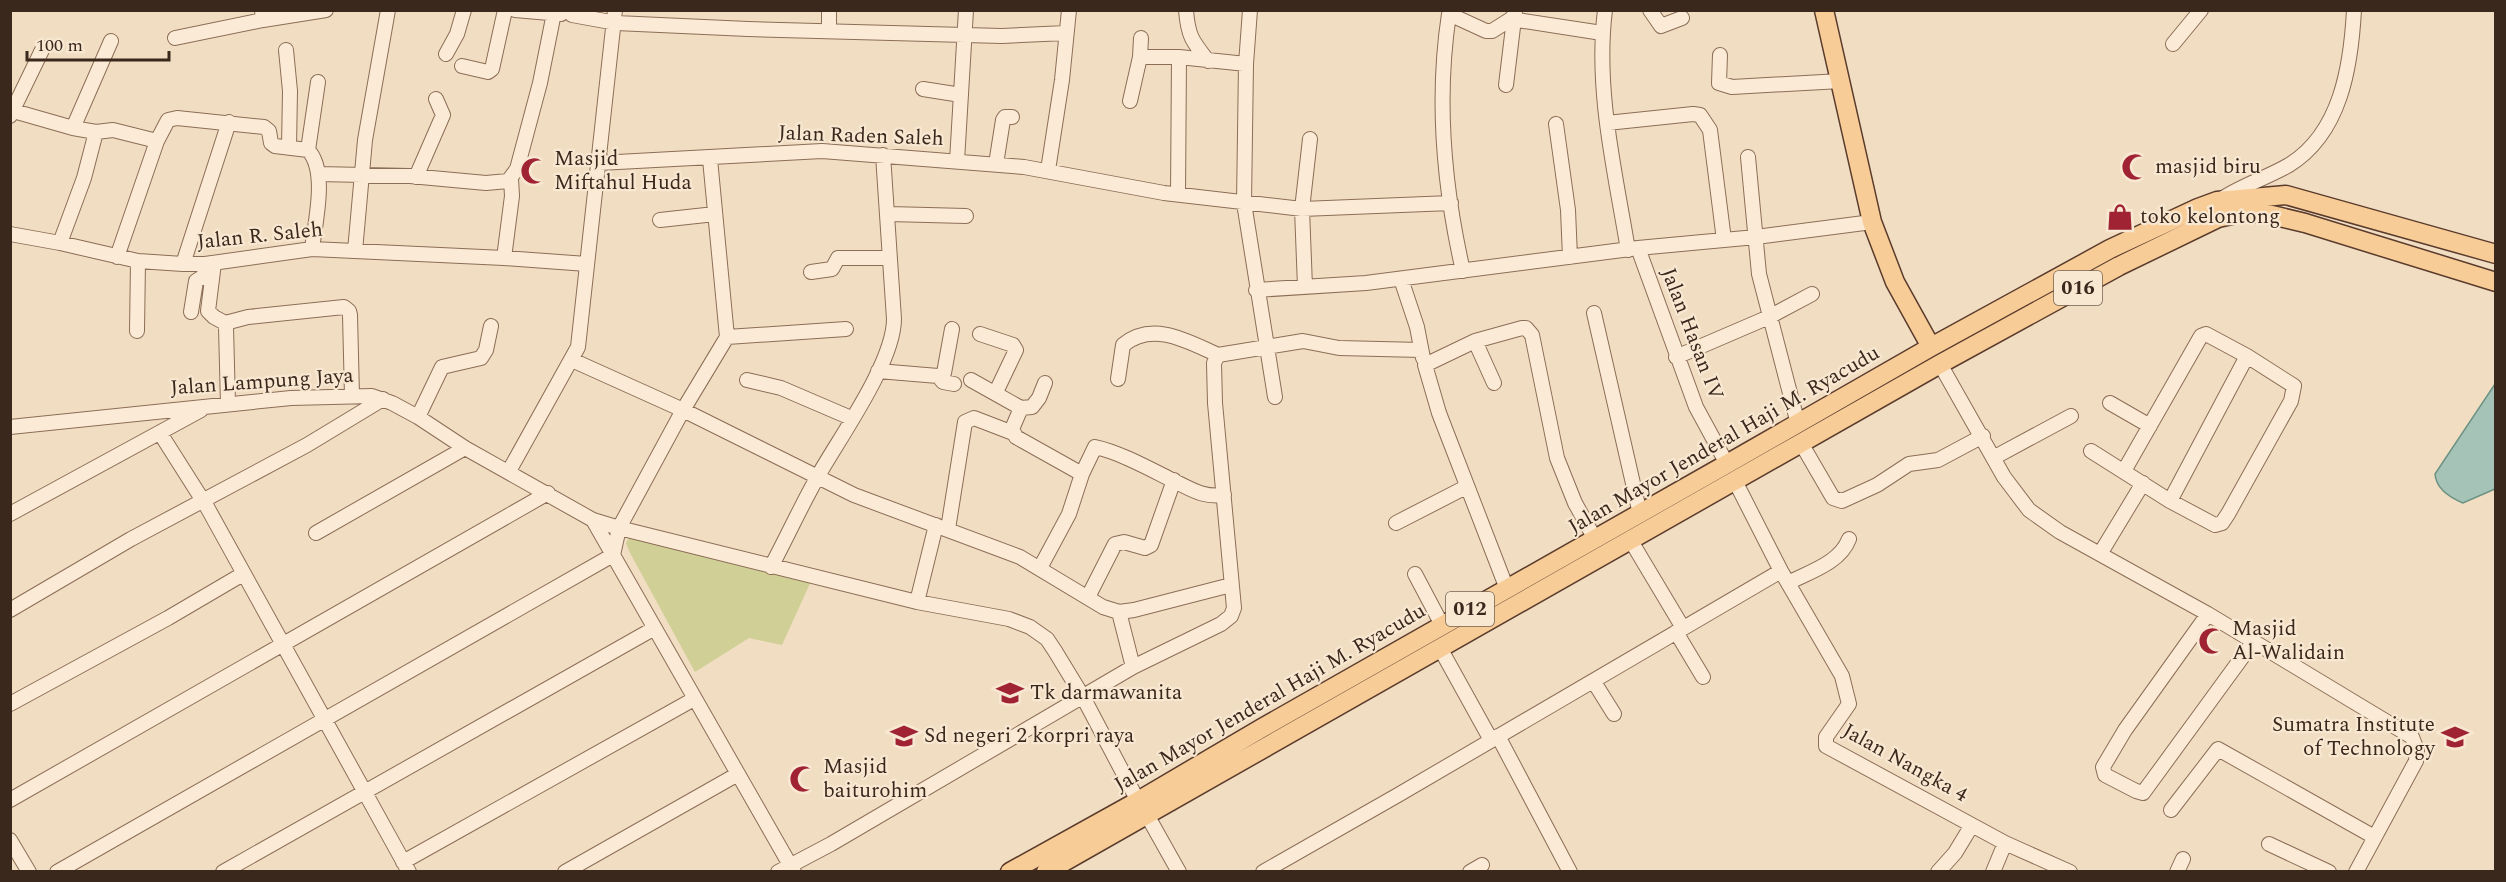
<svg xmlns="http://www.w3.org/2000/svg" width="2506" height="882" font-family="Spectral,serif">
<rect width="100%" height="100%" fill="#f1ddc2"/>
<path fill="#d0cf95" d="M634,535L812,579L782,645L749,638L695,672L629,551L626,543L629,538Z"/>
<path fill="#a5c3b6" stroke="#6b9283" stroke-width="1.5" d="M2495,384V489L2463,503C2451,498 2436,489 2435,474Z"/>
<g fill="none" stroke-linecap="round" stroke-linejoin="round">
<defs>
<path id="minor" d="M515,10L561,14
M571,10L572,15L616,23L748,29L1002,36L1066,33
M1186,10C1188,36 1192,41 1208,61
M1250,10L1246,64L1244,203L1275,397
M1605,10C1595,90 1615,171 1628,250
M1650,10L1661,26L1682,18
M263,20L326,10
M829,30V10
M175,38L263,20L262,10
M1141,38L1140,57H1179
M2173,44L2201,10
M286,50L290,91L289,147
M446,54L457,34L464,10
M1720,55L1719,83L1732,87L1841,81
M462,66L488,72L492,69L505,10
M1506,85L1513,27L1511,19L1515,14
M923,89L961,95
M1130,101L1140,57
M10,110L73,128L96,132L84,178L60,243
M10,116L43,48
M1607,123L1693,114L1700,115L1710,130L1724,240
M1556,124L1568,210L1570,257
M73,128L111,41
M96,132L113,130L157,141L168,120L177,118L264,127L269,131L271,143L275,146L308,150C328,171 315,222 312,249
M308,150L318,82
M1748,157L1759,274L1798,424
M957,161L966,10
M599,163L822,151L1024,167L1164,193L1302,209L1451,203
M996,164L1003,120L1005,117H1012
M1048,170L1062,80L1069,10
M318,174L410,176L486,183L508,181L517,169L540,83L554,13
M416,177L443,115L436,99
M1178,194L1179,57L1246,64
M2220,200C2242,185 2267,178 2289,165C2341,133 2351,66 2354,10
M889,214L966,216
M660,220L715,214
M10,234L60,243L138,261L183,264H205L312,249L504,258L587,264
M1638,248L1696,407L1727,464
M355,251L365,140L388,10
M117,257L157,141
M504,258L512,196L511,179
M214,263L208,311L214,317L227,324
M183,264L229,122
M1463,271C1444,188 1436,99 1449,14L1486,31H1492L1511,19L1602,33
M811,272L832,269L838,258H890
M1401,279L1417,327L1423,358
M1305,287L1302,209L1310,139
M1256,290L1366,283L1638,248L1756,237L1872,222
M191,312L196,281L204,276L205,264
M1594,313L1640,514
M137,331L138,261
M980,334L1013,345L1016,350L996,392
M727,337L846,329
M1475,341L1522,328H1526L1532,335L1557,458L1575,503L1595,539
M1676,357L1769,317L1812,294
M572,360L683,410L854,495L1020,557L1103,607L1119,612L1134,610L1231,585
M1940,364L2004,477L2029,510L2060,532L2208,614L2412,737L2417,750L2416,761L2356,872
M878,371L938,376L943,382L954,384
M938,376L944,373L952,329
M1118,379L1123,345C1153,320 1189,342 1218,355
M747,380L781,388L851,418
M971,380L1021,408L1012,429L1016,437L1082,474
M1494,383L1475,341L1425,365L1439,413L1507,589
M2110,403L2150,426
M228,404L226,327L229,322L248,317L344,307L349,311L350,315L352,396
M1021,408L1032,407L1039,398L1045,383
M418,417L442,367L481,358L486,350L491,326
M10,427L291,398L372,396L392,403L418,417L465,448L593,520L619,528L917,602L1009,619L1030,627L1047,639L1055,651L1083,697L1138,801
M160,433L207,507L409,872
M1801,443L1833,498L1842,501L1877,485L1909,464L1938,460L1983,436
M2091,451L2170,501L2215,525L2222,523L2228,514L2291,401L2294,386L2247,356L2206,334L2201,336L2124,471
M1993,458L2071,416
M509,471L578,347L615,10
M1735,481L1781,571L1842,676L1849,704L1826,737V746L2005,843L2070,872
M2170,501L2247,356
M10,514L201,410
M593,520L794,872
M1396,523L1466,487
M948,529L965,422L974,418L1013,433
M316,533L465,448
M1631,541L1683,628
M2100,554L2143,483
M771,567C787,537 801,506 818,476C840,437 894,362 894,319L883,155
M1040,568L1069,514L1082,474L1095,447C1119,452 1150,469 1172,480C1191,489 1203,498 1224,495
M1415,574L1442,625
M1788,583C1809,572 1840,563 1849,539
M1088,597L1115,544L1124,542L1145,548L1151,545L1174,480
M917,602L936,525
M10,610L131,539L307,445L383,399
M1119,612L1133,667
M2208,614L2125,730L2103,767L2105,775L2136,791L2143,793L2254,641
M1676,632L1703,677
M1440,648L1491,740
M1594,682L1614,714
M10,704L168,618L243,574
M1498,736L1570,872
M10,800L548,493
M2171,810L2218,749L2369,834
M1147,815L1179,872
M10,840L29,872
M2269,844L2329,872
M403,862L694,699
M57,872L613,555L619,528L683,410L727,337L710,159
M223,872L653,629
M565,872L738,774
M778,872L831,844L1133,667L1221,624L1231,616L1234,608L1215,403L1214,363L1218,355L1303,341L1339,348L1421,350
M1263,872L1398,795L1781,571
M1470,872L1482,865
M1938,872L1955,853L1972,825
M1993,872L2005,843
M2177,872L2183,859"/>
<path id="major" d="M1824,10L1872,222L1895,282L1931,347
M1010,872L1138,801L1262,728L1727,464L1931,347L2110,249L2198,208L2217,201L2286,195L2496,254
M1046,872L1940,364L2119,266L2218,218L2245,212L2272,215L2305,223L2496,282"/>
</defs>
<use href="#minor" stroke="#8c6d57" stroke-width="16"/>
<use href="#major" stroke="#5a3b2c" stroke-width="21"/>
<use href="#minor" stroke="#fbebd6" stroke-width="14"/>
<use href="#major" stroke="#f7cc97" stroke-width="18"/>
</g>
<defs>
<symbol id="mosque-bare" viewBox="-9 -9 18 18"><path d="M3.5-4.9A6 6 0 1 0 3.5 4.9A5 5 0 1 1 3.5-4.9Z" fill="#a02334" stroke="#f8e8d2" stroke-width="2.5" paint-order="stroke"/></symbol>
<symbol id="shop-bare" viewBox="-9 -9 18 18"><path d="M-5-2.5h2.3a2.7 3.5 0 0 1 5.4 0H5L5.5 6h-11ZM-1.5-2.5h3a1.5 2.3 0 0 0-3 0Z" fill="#a02334" stroke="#f8e8d2" stroke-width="2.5" paint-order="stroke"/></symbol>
<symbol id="school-bare" viewBox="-9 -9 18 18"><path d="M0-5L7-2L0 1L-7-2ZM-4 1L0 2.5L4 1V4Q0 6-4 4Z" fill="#a02334" stroke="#f8e8d2" stroke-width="2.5" paint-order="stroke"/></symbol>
<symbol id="university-bare" viewBox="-9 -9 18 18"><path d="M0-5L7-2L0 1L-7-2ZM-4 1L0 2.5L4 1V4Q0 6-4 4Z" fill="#a02334" stroke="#f8e8d2" stroke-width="2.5" paint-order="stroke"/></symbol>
</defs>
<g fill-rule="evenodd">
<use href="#mosque-bare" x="2116" y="148" width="38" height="38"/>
<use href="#mosque-bare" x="515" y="152" width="38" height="38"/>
<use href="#shop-bare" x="2101" y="198" width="38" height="38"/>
<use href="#mosque-bare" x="2193" y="622" width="38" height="38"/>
<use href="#school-bare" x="991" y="674" width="38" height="38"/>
<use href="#school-bare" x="885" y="717" width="38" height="38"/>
<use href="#university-bare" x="2436" y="718" width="38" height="38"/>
<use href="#mosque-bare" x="784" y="760" width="38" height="38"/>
</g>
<g text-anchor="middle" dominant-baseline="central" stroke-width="4.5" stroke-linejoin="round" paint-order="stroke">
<g fill="#f8e8d2" stroke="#746253" stroke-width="1.5">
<rect x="2054" y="271" width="48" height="34" rx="4.5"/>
<rect x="1446" y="592" width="48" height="34" rx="4.5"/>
</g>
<g font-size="20" font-weight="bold" fill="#3b281d">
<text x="2078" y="288">016</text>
<text x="1470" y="609">012</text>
</g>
<g font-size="21" fill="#3b281d" stroke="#f8e8d2">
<text transform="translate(861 136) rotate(2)">Jalan Raden Saleh</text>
<text transform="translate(260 236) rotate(-6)">Jalan R. Saleh</text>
<text transform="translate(1692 334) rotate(69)">Jalan Hasan IV</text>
<text transform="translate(262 382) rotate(-4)">Jalan Lampung Jaya</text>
<text transform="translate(1724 440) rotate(-30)">Jalan Mayor Jenderal Haji M. Ryacudu</text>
<text transform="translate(1270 698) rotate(-30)">Jalan Mayor Jenderal Haji M. Ryacudu</text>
<text transform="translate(1905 763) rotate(29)">Jalan Nangka 4</text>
</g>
<g font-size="21" fill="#3b281d" stroke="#f8e8d2" text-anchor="start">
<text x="554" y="159">Masjid<tspan x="554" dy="24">Miftahul Huda</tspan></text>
<text x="2155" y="167">masjid biru</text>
<text x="2140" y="217">toko kelontong</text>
<text x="2232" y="629">Masjid<tspan x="2232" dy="24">Al-Walidain</tspan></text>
<text x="1030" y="693">Tk darmawanita</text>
<text x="2435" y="725" text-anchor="end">Sumatra Institute<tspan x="2435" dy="24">of Technology</tspan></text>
<text x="924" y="736">Sd negeri 2 korpri raya</text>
<text x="823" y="767">Masjid<tspan x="823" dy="24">baiturohim</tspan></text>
</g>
</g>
<rect width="2506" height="882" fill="none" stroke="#3b281d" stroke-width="24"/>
<path d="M27 51v9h142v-9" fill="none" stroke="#3b281d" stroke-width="3"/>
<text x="36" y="51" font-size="18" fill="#3b281d" stroke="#f8e8d2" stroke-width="4.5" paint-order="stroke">100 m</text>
</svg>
